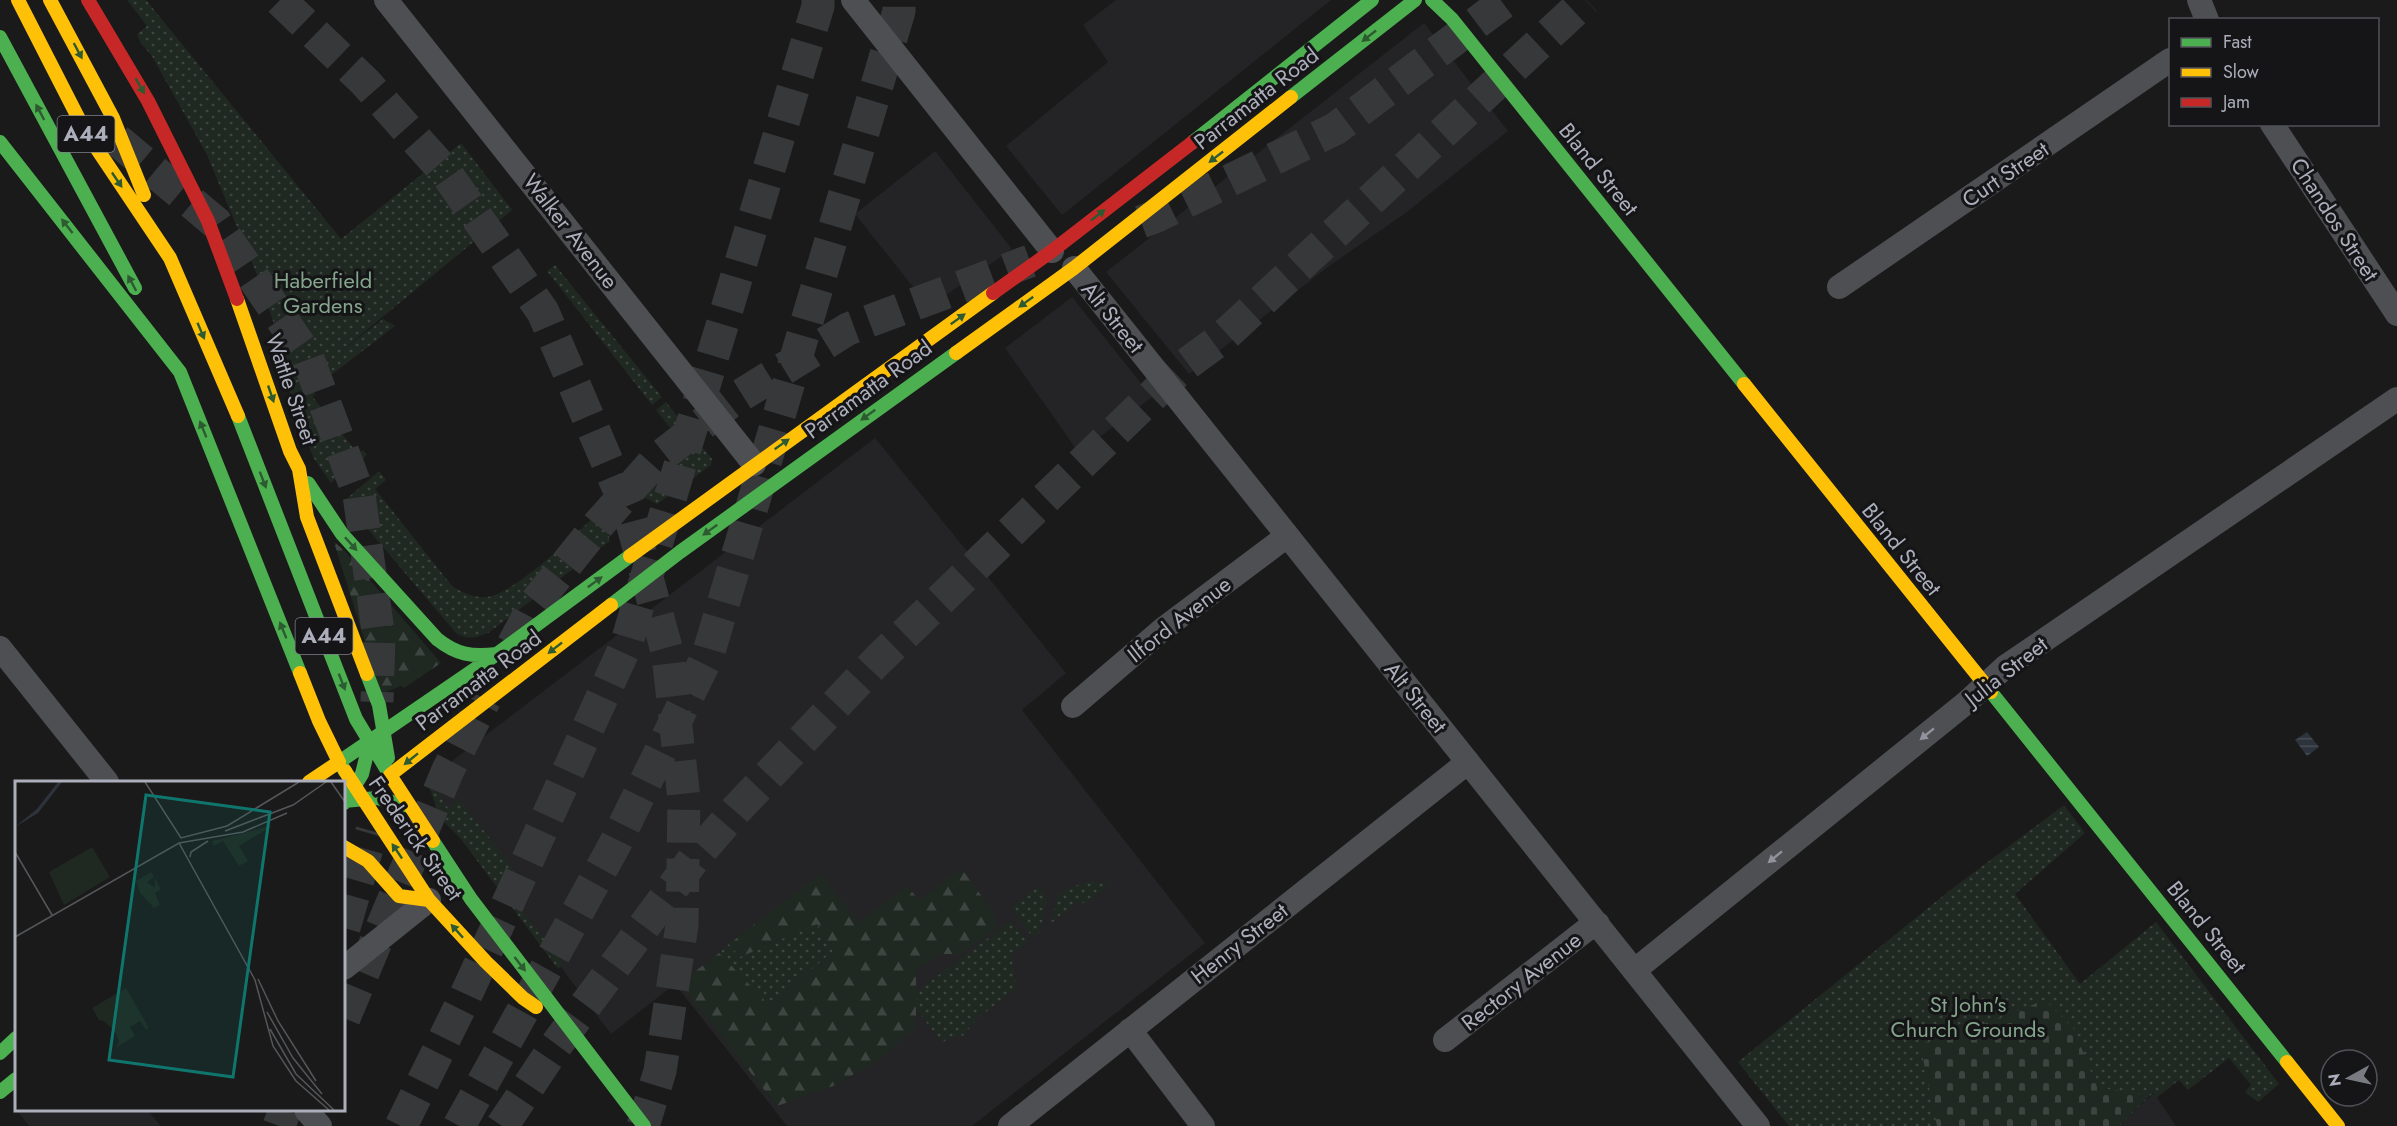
<svg xmlns="http://www.w3.org/2000/svg" width="2397" height="1126" font-family="Jost,sans-serif">
<defs>
<pattern id="green-dots" width="8" height="8" patternUnits="userSpaceOnUse" patternTransform="scale(1.5)"><rect width="8" height="8" fill="#202822"/><path d="M2 2h.1M6 6h.1" fill="none" stroke="#3e4540" stroke-width="1.8" stroke-linecap="round"/></pattern>
<pattern id="forest-firs" width="22" height="20" patternUnits="userSpaceOnUse" patternTransform="scale(1.5)"><rect width="22" height="20" fill="#202822"/><path d="M5 1l3.5 6h-7zM16 11l3.5 6h-7z" fill="#3e4540"/></pattern>
<pattern id="cemetery-stones" width="16" height="16" patternUnits="userSpaceOnUse" patternTransform="scale(1.5)"><rect width="16" height="16" fill="#202822"/><path d="M2 7V4a2 2 0 0 1 4 0v3zM10 15v-3a2 2 0 0 1 4 0v3z" fill="#3e4540"/></pattern>
<pattern id="water-rules" width="6" height="5" patternUnits="userSpaceOnUse" patternTransform="scale(1.5)"><rect width="6" height="5" fill="#2d333c"/><path d="M0 2.5h6" fill="none" stroke="#494e56"/></pattern>
</defs>
<rect width="100%" height="100%" fill="#1a1a1a"/>
<path fill="#242426" d="M1116,0H1331L1062,215L1006,146L1108,62L1083,25Z
M1424,23L1508,131L1407,212L1332,264L1189,374L1106,272Z
M935,151L1012,249L929,307L855,214Z
M1072,297L1152,397L1079,453L1005,348Z
M875,438L1066,673L1022,710L1205,943L972,1126H787L675,984L611,1034L465,839L431,789L439,771Z
M2154,1093L2176,1126H2119Z
M16,1109L147,1110L161,1126H29Z"/>
<path fill="url(#green-dots)" d="M127,0H146L341,239L461,143L512,210L339,353L383,319L395,326L313,389L315,395L312,396L358,454L363,450L367,455L331,483L313,457L282,372L290,369L255,270L207,155L152,56L140,42L137,34L147,26Z
M555,265L662,397L652,405L547,271Z
M666,402L712,459L711,465L678,489L662,467L686,448L656,410Z
M379,471L386,480L375,489L452,586C463,593 474,598 487,597C515,594 578,531 602,510L610,541L488,633C475,638 468,640 456,633L344,501Z
M654,476L670,495L657,504L632,491Z
M431,776H433L441,797L448,808L459,799L520,877L505,889L562,962L563,965L558,969L461,839L440,818L430,789Z
M2064,805L2085,833L2015,894L2080,984L2156,922L2279,1084L2258,1102L2245,1092L2251,1085L2229,1058L2188,1090L2179,1080L2156,1098L2153,1093L2119,1126H1789L1738,1062L1949,891Z
M1091,881L1109,885L1086,903L1078,902L1050,924L1058,894L1068,888Z
M1040,886L1047,898L1040,933L1033,938L1011,908Z
M1011,921L1029,942L1011,953L1017,988L978,1018L961,1038L952,1036L942,1043L908,998Z
M817,923L833,951L769,1006L719,953L729,944L740,957Z"/>
<path fill="url(#forest-firs)" d="M334,542L344,550L441,663L404,688L401,686L381,694Z
M961,868L994,913L996,929L960,954H940L916,971V1027L879,1060L833,1086L777,1106L680,983L719,953L770,1006L833,951L817,924L740,957L729,944L821,873L859,923L907,886L919,900Z"/>
<path fill="url(#cemetery-stones)" d="M2045,1000L2074,1029L2097,1087L2149,1096L2118,1126H1937L1920,1044L1961,1033Z"/>
<path fill="url(#water-rules)" d="M2307,732L2319,747L2307,756L2295,740Z"/>
<g fill="none" stroke-linecap="round" stroke-linejoin="round">
<path stroke="#37383a" stroke-width="33" stroke-dasharray="33 16" stroke-linecap="butt" d="M280,0L365,82L446,173L543,312L630,515L668,655L684,799L682,925L660,1071L643,1126
M117,140L216,223L307,356L359,495L379,638L377,702
M1141,222L1159,215L1335,129L1507,0
M513,645L535,603L598,525L655,461L733,400L848,329L1030,261
M344,928L372,831
M344,1018L448,770L485,699
M279,1126L285,1110
M401,1126L465,997L626,645L818,6V0
M459,1126L614,846L708,655L899,11V0
M502,1126L554,1048L696,856L736,810L878,660L1180,369L1222,338L1586,0"/>
<path stroke="#4e4f53" stroke-width="24" d="M386,0L754,464
M853,0L1052,251
M2199,0L2207,20
M2272,124L2397,314
M1074,268L1758,1126
M1839,287L2170,60
M0,648L107,782
M1073,706L1163,629L1279,542L1289,538
M344,968L429,900
M1635,970L1967,702L2005,667L2397,399
M1130,1030L1203,1126
M1445,1040L1586,930L1598,924
M306,1110L320,1126
M1010,1126L1468,762"/>
<path stroke="#4caf50" stroke-width="14" d="M1432,0L1452,19L1744,384
M0,37L135,288
M1291,97L1415,0
M0,142L180,372L300,673
M1193,142L1372,0
M238,416L356,719L390,775
M308,483L342,534L437,639C457,655 472,657 497,654
M611,605L680,552L956,353
M367,674L379,705L388,758
M1991,692L2287,1062
M345,771L339,762L497,654L630,556
M344,801L377,798L409,806
M344,803L362,774L370,741
M433,841L471,899L644,1126
M0,1053L16,1038
M0,1092L16,1079"/>
<path stroke="#ffc107" stroke-width="14" d="M18,0L85,131L170,258L238,416
M50,0L113,118L144,195
M237,299L290,451L299,469L307,517L367,674
M956,353L1074,268L1291,97
M1744,384L1991,692
M630,556L993,293
M300,673L319,721L339,762L309,782
M345,771L429,900L486,962L523,998L536,1007
M433,841L390,775L611,605
M344,847L368,861L399,896L429,900
M2287,1062L2338,1126"/>
<path stroke="#c62828" stroke-width="14" d="M88,0L148,101L208,221L237,299
M993,293L1052,251L1193,142"/>
</g>
<defs><path id="oneway-solid" d="M-6-.8H1V-3.2L6.5 0L1 3.2V.8H-6Z" transform="scale(1.5)"/></defs>
<g fill="#2e5a31">
<use href="#oneway-solid" transform="translate(1369 36) rotate(142)"/>
<use href="#oneway-solid" transform="translate(78 51) rotate(62)"/>
<use href="#oneway-solid" transform="translate(140 86) rotate(60)"/>
<use href="#oneway-solid" transform="translate(40 112) rotate(-118)"/>
<use href="#oneway-solid" transform="translate(1216 157) rotate(142)"/>
<use href="#oneway-solid" transform="translate(117 180) rotate(56)"/>
<use href="#oneway-solid" transform="translate(1098 215) rotate(-38)"/>
<use href="#oneway-solid" transform="translate(67 226) rotate(-128)"/>
<use href="#oneway-solid" transform="translate(132 283) rotate(-118)"/>
<use href="#oneway-solid" transform="translate(1026 302) rotate(144)"/>
<use href="#oneway-solid" transform="translate(958 319) rotate(-36)"/>
<use href="#oneway-solid" transform="translate(201 331) rotate(67)"/>
<use href="#oneway-solid" transform="translate(271 394) rotate(71)"/>
<use href="#oneway-solid" transform="translate(868 415) rotate(144)"/>
<use href="#oneway-solid" transform="translate(203 429) rotate(-112)"/>
<use href="#oneway-solid" transform="translate(782 444) rotate(-35)"/>
<use href="#oneway-solid" transform="translate(263 480) rotate(69)"/>
<use href="#oneway-solid" transform="translate(710 530) rotate(144)"/>
<use href="#oneway-solid" transform="translate(351 544) rotate(48)"/>
<use href="#oneway-solid" transform="translate(595 582) rotate(-36)"/>
<use href="#oneway-solid" transform="translate(283 630) rotate(-112)"/>
<use href="#oneway-solid" transform="translate(555 648) rotate(142)"/>
<use href="#oneway-solid" transform="translate(342 682) rotate(69)"/>
<use href="#oneway-solid" transform="translate(411 759) rotate(141)"/>
<use href="#oneway-solid" transform="translate(397 851) rotate(-124)"/>
<use href="#oneway-solid" transform="translate(457 931) rotate(-132)"/>
<use href="#oneway-solid" transform="translate(520 964) rotate(52)"/>
</g>
<g fill="#90929c">
<use href="#oneway-solid" transform="translate(1927 734) rotate(141)"/>
<use href="#oneway-solid" transform="translate(1775 857) rotate(141)"/>
</g>
<g text-anchor="middle" dominant-baseline="central" stroke-width="6" stroke-linejoin="round" paint-order="stroke">
<g fill="#151417" stroke="#7f808a" stroke-width="1.5">
<rect x="57.5" y="116" width="57" height="36" rx="4.5"/>
<rect x="295.5" y="618" width="57" height="36" rx="4.5"/>
</g>
<g font-size="21" font-weight="bold" fill="#acafbb">
<text x="86" y="134">A44</text>
<text x="324" y="636">A44</text>
</g>
<g font-size="22" fill="#acafbb" stroke="#151417">
<text transform="translate(1256 98) rotate(-38)">Parramatta Road</text>
<text transform="translate(1599 169) rotate(51)">Bland Street</text>
<text transform="translate(2005 174) rotate(-34)">Curt Street</text>
<text transform="translate(2335 219) rotate(57)">Chandos Street</text>
<text transform="translate(571 231) rotate(52)">Walker Avenue</text>
<text transform="translate(1113 317) rotate(51)">Alt Street</text>
<text transform="translate(292 389) rotate(71)">Wattle Street</text>
<text transform="translate(868 389) rotate(-36)">Parramatta Road</text>
<text transform="translate(1902 549) rotate(51)">Bland Street</text>
<text transform="translate(1179 619) rotate(-38)">Ilford Avenue</text>
<text transform="translate(2006 671) rotate(-38)">Julia Street</text>
<text transform="translate(478 680) rotate(-37)">Parramatta Road</text>
<text transform="translate(1416 697) rotate(51)">Alt Street</text>
<text transform="translate(416 838) rotate(55)">Frederick Street</text>
<text transform="translate(2207 927) rotate(51)">Bland Street</text>
<text transform="translate(1239 943) rotate(-38)">Henry Street</text>
<text transform="translate(1521 981) rotate(-38)">Rectory Avenue</text>
</g>
<g font-size="22" fill="#84a58b" stroke="#151417">
<text x="323" y="280">Haberfield<tspan x="323" dy="25">Gardens</tspan></text>
<text x="1968" y="1004">St John's<tspan x="1968" dy="25">Church Grounds</tspan></text>
</g>
</g>
<g transform="translate(15 781)">
<rect width="330" height="330" fill="#1a1a1a"/>
<path d="M259,44L224,65L233,80L224,85L208,60L199,65L197,60ZM77,66L95,96L49,124L34,91ZM111,207L134,247L131,249L125,240L115,246L120,255L100,267L104,261L101,252L93,241L84,239L77,227Z" fill="#202822"/>
<path d="M136,91L139,96L132,101L140,107V97L146,109L140,112L145,124L139,127L125,112L121,100Z" fill="#202822"/>
<path d="M110,227L113,242L103,246L101,252L87,238L88,228Z" fill="#202822"/>
<path d="M74,74L85,93L57,109L46,90Z" fill="#202822"/>
<path d="M43,1H47L23,32L0,46L22,28Z" fill="#2d333c"/>
<path fill="none" stroke="#54565a" stroke-width="1.5" d="M130,1L166,57L212,45L284,1M316,1L330,21M210,50L278,24L311,1M164,62L228,51L272,32M0,71L37,134M175,76L176,71L193,60M0,156L164,62L240,199L258,265L281,300L314,329M243,198L263,240L301,300M252,231L278,277L307,313M255,248L281,293L319,329"/>
<path fill="#0f766e" fill-opacity="0.15" stroke="#0f766e" stroke-width="3" d="M131,14L255,31L218,296L94,279Z"/>
<rect width="330" height="330" fill="none" stroke="#acafbb" stroke-width="3"/>
</g>
<rect x="2169" y="18" width="210" height="108" fill="#151417" stroke="#515259" stroke-width="1.5"/>
<rect x="2181" y="38" width="30" height="9" fill="#4caf50" stroke="#515259" stroke-width="1.5"/>
<text x="2223" y="48" font-size="18" fill="#acafbb">Fast</text>
<rect x="2181" y="68" width="30" height="9" fill="#ffc107" stroke="#515259" stroke-width="1.5"/>
<text x="2223" y="78" font-size="18" fill="#acafbb">Slow</text>
<rect x="2181" y="98" width="30" height="9" fill="#c62828" stroke="#515259" stroke-width="1.5"/>
<text x="2223" y="108" font-size="18" fill="#acafbb">Jam</text>
<g transform="translate(2349 1078) rotate(262)"><circle r="28" fill="#151417" stroke="#515259" stroke-width="1.5"/>
<path d="M0-4.5L10 22L0 15L-10 22Z" fill="#797b83"/>
<text y="-9" font-size="16" font-weight="bold" text-anchor="middle" fill="#acafbb">N</text>
</g>
</svg>
